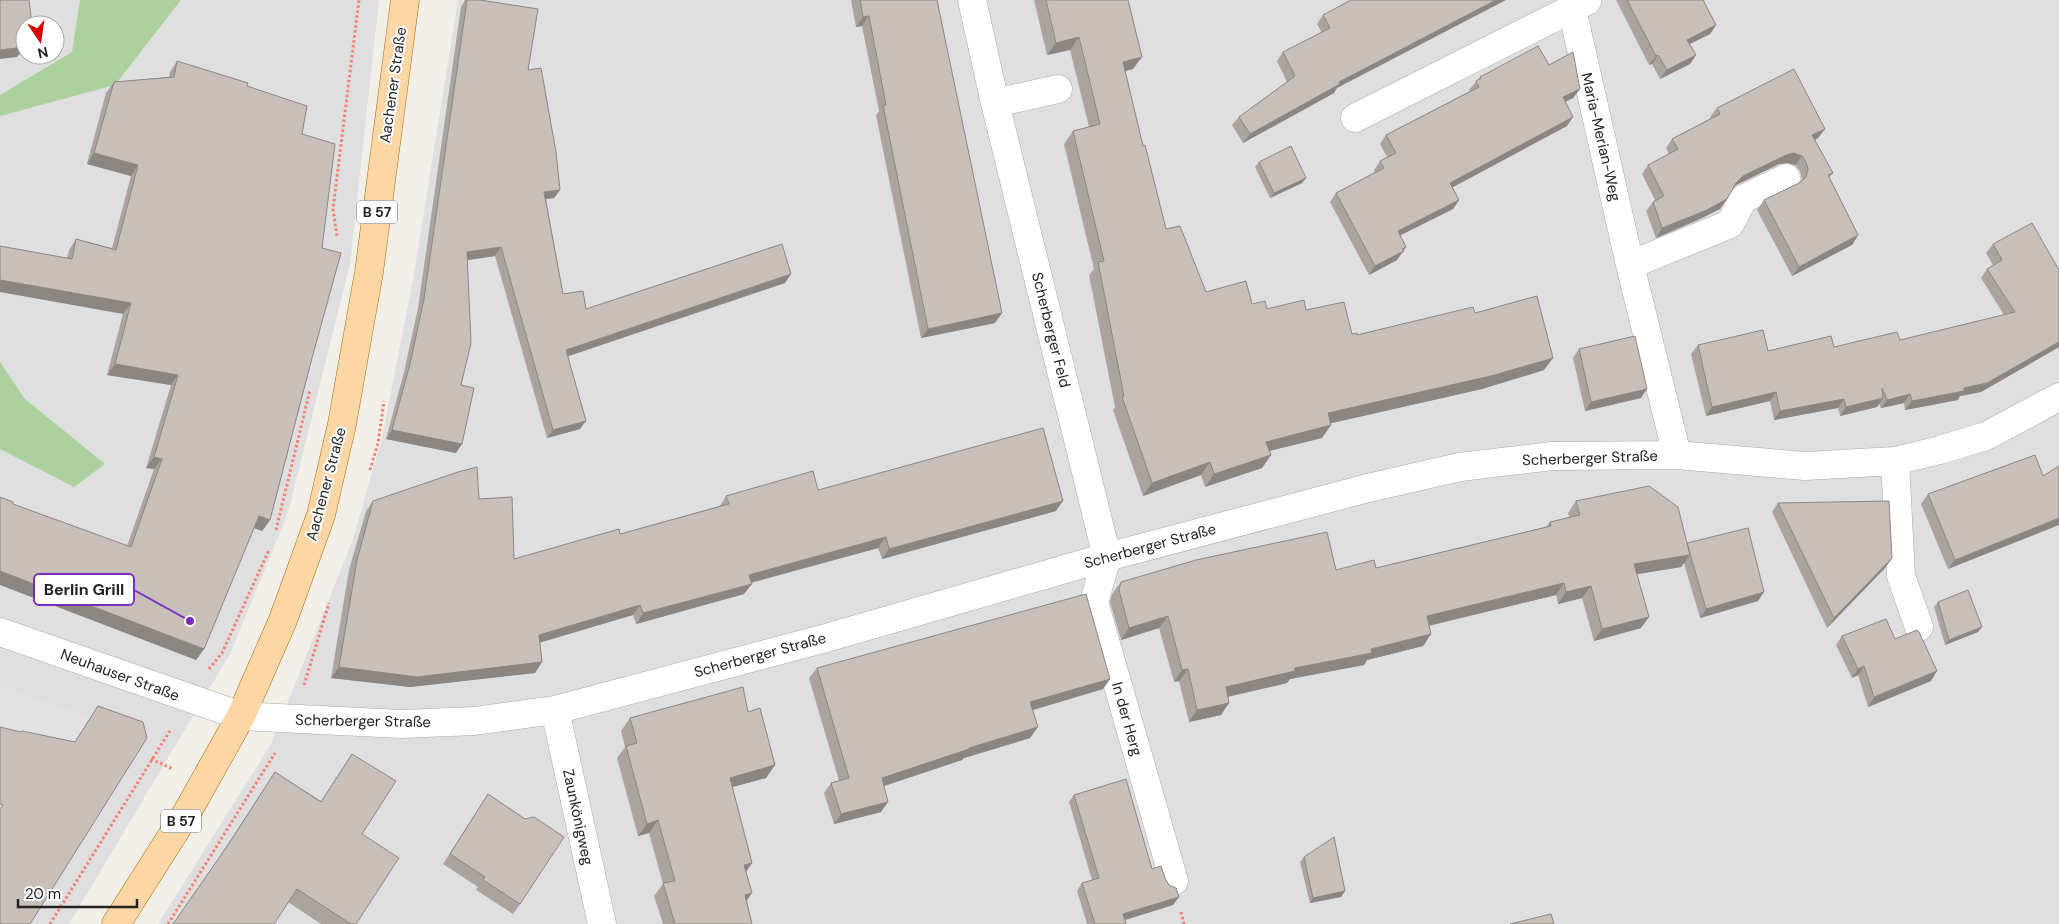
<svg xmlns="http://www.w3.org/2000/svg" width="2059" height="924" font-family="'DM Sans',sans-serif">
<rect width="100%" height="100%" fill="#f2efe9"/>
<path fill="#e0dfdf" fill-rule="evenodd" d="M0,0H379L350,264L288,513L230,654L69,924H0ZM25,25H55V55H25Z
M458,0H2059V924H158L271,744L353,539L382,438L413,280Z"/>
<path fill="#add19e" d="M80,0H181L115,85L0,116V95L72,52Z
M0,362L25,399L105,464L74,487L0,449Z"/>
<path fill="#e2e2e2" d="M0,685L90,717L68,753L0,738Z"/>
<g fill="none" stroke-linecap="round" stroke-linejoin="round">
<defs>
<path id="minor" d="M972,0L995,103L1107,557L1094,602L1174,881
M1572,9L1630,265L1677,455
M995,103L1058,89
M1355,118L1587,1
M1630,265L1730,224L1743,199L1786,178
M1895,461L1901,576L1919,627
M0,632L241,716L401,724L474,721L555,710L826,638L1107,557L1368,488L1460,467L1553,456L1677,455L1805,466L1895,461L1940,450L1986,436L2059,397
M555,710L602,924"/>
<path id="major" d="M116,924L189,809L241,716L283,620L321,515L342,424L369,272L405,0"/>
</defs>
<use href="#minor" stroke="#a9a9a9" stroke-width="29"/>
<use href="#major" stroke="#a06b00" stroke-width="29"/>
<path stroke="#fa8072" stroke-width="3" stroke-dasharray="2.5 2.5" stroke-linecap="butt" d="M337,236L333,209L359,0
M370,470L378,443L384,401
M276,530L310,390
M209,669L222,653L269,550
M304,685L329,603
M151,759L173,769
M1181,912L1184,924
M50,924L171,729
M168,924L275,753"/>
<use href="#minor" stroke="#fff" stroke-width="28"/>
<use href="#major" stroke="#fcd6a4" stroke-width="28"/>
</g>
<path fill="#aba49e" d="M465,0H480L528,70L560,190L554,198L546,199L563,294L586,309L785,283L568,356L580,429L547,438L495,256L468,260L461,385L456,453L386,439L404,372L418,308L461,7Z
M851,0H937L995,323L921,338L876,115L879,111L862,26L856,27Z
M1034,0H1128L1133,69L1125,71L1143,146L1166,229L1206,292L1252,304L1267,309L1306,310L1352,334L1357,335L1475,313L1544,370L1482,389L1331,423V425L1322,438L1269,451L1271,455L1262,468L1205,487L1201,475L1143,496L1113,410L1115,407L1089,275L1094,269L1064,144L1073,131L1089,127L1070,50L1047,55Z
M1351,0L1337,88L1334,93L1243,143L1232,125L1239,117L1287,82L1277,61L1283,52L1322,33L1317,24L1323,15Z
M1616,0H1703L1716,25L1710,34L1690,44L1696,55L1690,64L1660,79L1652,64L1649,65Z
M177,61L247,86L302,134L322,248L312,358L270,520L262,531L254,528L204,649L196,660L13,504L127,546L154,469L146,468L171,385L107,375L123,314L67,258L69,250L76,239L112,248L131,176L87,164L106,93L114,82L169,77L170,72Z
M1549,65L1580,89L1573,98L1565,102L1567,126L1452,187L1459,200L1453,209L1400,235L1406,247L1397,260L1369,275L1330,202L1336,193L1375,172L1374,170L1380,161L1387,157L1380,144L1386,135L1470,91L1469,90L1480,77Z
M1717,108L1818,138L1815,140L1833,173L1829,178L1858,235L1852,245L1792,276L1757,210L1764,200L1801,182L1802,179L1800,171L1795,165L1788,163L1779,164L1736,185L1733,188L1720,209L1700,219L1656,238L1646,211L1653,202L1655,200L1642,174L1648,165L1669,154L1666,148L1672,139L1711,118L1710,117Z
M1259,162L1306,178L1302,183L1270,198L1255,167Z
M1993,244L2059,270V347L1981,392L1960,396L1958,400L1905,410L1904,403L1881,408L1879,404L1877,407L1840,416L1838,408L1774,420L1770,401L1706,416L1691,354L1698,345L1768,351L1834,347L1900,340L2004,315L1981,278L1987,269L1993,265L1986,253Z
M1579,349L1641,398L1585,411L1573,358Z
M2043,476L1948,569L1921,504L1928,494Z
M818,490L1056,511L882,559L878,548L751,583L744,594L636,624L633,615L540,642L542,662L535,673L410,687L331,678L349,570L366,511L373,501L479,499L514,559L620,534L720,506L726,496Z
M1576,501L1687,543L1758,601L1700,618L1684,563L1681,567L1637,574L1641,628L1594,641L1582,598L1558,604L1556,595L1429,626L1431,634L1423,646L1367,660L1364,665L1290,679L1287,683L1228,697L1221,715L1189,722L1179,681L1174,682L1159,628L1121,640L1110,602L1112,594L1121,582L1376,568L1546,527L1550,522L1569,517L1568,513Z
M1778,503L1892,558L1885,568L1827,628L1772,512Z
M1938,602L1978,632L1945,645L1934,607Z
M1842,636L1895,639L1931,681L1868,707L1858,675L1852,678L1836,645Z
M817,668L1110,679L1103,689L1032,710L1030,738L964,758L962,760L884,786L881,812L834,824L824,793L831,783L839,781L809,678Z
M98,706L30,924L21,732L75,742Z
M748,712L775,765L766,778L732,787L752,863L746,872L747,901L752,924H663L654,896L663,884L649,833L638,836L617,758L625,747L621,731L630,718Z
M352,754L362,834L356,924H321L288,902L220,856L275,772L321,801Z
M488,794L525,819L520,904L513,914L476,890L478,887L443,864Z
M1074,795L1152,869L1173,905L1125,920L1126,924H1087L1077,891L1082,883L1092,880L1069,802Z
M1304,857L1345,891L1341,897L1310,903L1300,862Z"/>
<path fill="#8b8681" d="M1496,0H1506L1337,88L1334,93L1243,143L1250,134L1339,82Z
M869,16L862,26L856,27L863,17Z
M1716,25L1710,34L1681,48L1687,40Z
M1079,37L1070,50L1047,55L1056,43Z
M24,42H25V50L22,51L17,57L0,59V50Z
M1658,55L1652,64L1649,65L1656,56Z
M1696,55L1690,64L1660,79L1667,70Z
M1142,57L1133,69L1114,74L1123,62Z
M1580,89L1573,98L1557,106L1563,97Z
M1573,117L1567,126L1444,192L1450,183Z
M1825,129L1818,138L1806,144L1812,135Z
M94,153L138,165L131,176L87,164Z
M1794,153L1802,156L1795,165L1788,163L1779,164L1736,185L1729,192L1736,183L1743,176L1786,155Z
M1306,178L1302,183L1270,198L1274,193Z
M560,190L554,198L538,200L544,192Z
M1727,199L1720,209L1700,219L1656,238L1662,228Z
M1459,200L1453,209L1391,240L1398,231Z
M1858,235L1852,245L1792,276L1799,267Z
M501,247L495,256L461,261L467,252Z
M1406,247L1397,260L1369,275L1375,266Z
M791,274L785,283L560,359L566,350Z
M0,280L131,303L123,314L0,292Z
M1002,313L995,323L921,338L928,329Z
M2059,342V347L1981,392L1960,396L1958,400L1905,410L1912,401L1964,388Z
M1553,358L1544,370L1482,389L1319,426L1328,413Z
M115,364L178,375L171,385L107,375Z
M1647,389L1641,398L1585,411L1591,402Z
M1776,392L1770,401L1706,416L1712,407Z
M1910,394L1904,403L1881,408L1887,400Z
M1883,398L1877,407L1840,416L1846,407Z
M1844,399L1838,408L1774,420L1780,411Z
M586,421L580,429L547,438L553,430Z
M1331,425L1322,438L1257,454L1266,442Z
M392,430L462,444L456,453L386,439Z
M1271,455L1262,468L1205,487L1214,474Z
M154,457L162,459L154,469L146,468Z
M1210,462L1201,475L1143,496L1152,483Z
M1063,501L1056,511L882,559L889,549Z
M259,516L270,520L262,531L251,527Z
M2059,518V525L1948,569L1955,560Z
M886,537L878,548L742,585L749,575Z
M1690,555L1681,567L1626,576L1634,564Z
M1892,558L1885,568L1827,628L1834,618Z
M0,571L204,649L196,660L0,585Z
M1564,583L1556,595L1418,628L1427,616Z
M752,584L744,594L636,624L643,613Z
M1591,586L1582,598L1558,604L1566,592Z
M1764,592L1758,601L1700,618L1706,609Z
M640,605L633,615L532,645L539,635Z
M1168,616L1159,628L1121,640L1129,628Z
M1649,617L1641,628L1594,641L1602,629Z
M1982,627L1978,632L1945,645L1949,640Z
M1431,634L1423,646L1367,660L1364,665L1290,679L1287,683L1217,699L1226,687L1295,668Z
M542,662L535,673L410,687L331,678L339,667Z
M1864,666L1858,675L1852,678L1858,669Z
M1188,669L1179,681L1174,682L1182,670Z
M1937,671L1931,681L1868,707L1874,697Z
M1110,679L1103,689L1023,713L1030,702Z
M1229,703L1221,715L1189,722L1197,710Z
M1038,727L1030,738L964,758L962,760L875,789L882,778L969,748Z
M775,765L766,778L721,790L730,778Z
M888,802L881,812L834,824L841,814Z
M658,820L649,833L638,836L647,824Z
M752,863L743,876L744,865Z
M1345,891L1341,897L1310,903L1313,898Z
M752,893L743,906L745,895Z
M1179,897L1173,905L1118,922L1123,914Z"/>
<path fill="#c7bfb8" stroke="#8b8681" d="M0,0H29L32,25H25L24,47L0,50Z
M467,0H480L538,9L528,70L541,68L556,152L560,190L544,192L563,294L583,291L586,309L782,244L791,274L566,350L586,421L553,430L501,247L467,252L471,343L461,385L474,388L462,444L392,430L410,364L424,299Z
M860,0H937L1002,313L928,329L883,105H886L869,16L863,17Z
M1046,0H1128L1142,57L1123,62L1143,146L1145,145L1166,229L1180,226L1206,292L1246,281L1252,304L1265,301L1267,309L1304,300L1306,310L1344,302L1352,334L1357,333V335L1473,307L1475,313L1537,296L1553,358L1491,376L1328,413L1331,425L1266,442L1271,455L1214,474L1210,462L1152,483L1122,397L1124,396L1098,262L1104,261L1073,131L1100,124L1079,37L1056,43Z
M1351,0H1496L1339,82L1340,84L1250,134L1239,117L1295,76L1283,52L1330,28L1323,15Z
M1627,0H1703L1716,25L1687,40L1696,55L1667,70L1658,55L1656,56Z
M1538,46L1549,65L1573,52L1580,89L1563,97L1573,117L1450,183L1459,200L1398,231L1406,247L1402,249L1404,251L1375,266L1336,193L1384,168L1380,161L1396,153L1386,135L1479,87L1476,81L1481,78L1480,77Z
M177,61L248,83L247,86L307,106L302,134L335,144L322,248L341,253L312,358L270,520L259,516L204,649L0,571V497L13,502V504L131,547L162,459L154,457L178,375L115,364L131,303L0,280V246L72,259L76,239L116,250L138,165L94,153L114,82L174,77Z
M1794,69L1825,129L1812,135L1833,173L1828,175L1858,235L1799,267L1764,200L1799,183L1806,177L1808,169L1806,162L1802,156L1794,153L1786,155L1743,176L1736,183L1727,199L1707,210L1662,228L1653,202L1664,196L1648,165L1678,149L1672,139L1720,114L1717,108Z
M1291,146L1306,178L1274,193L1259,162Z
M2032,223L2059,270V342L1987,383L1964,388V391L1912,401L1910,394L1887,400L1882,388L1883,398L1846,407L1844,399L1780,411L1776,392L1712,407L1698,345L1763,330L1768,351L1831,336L1834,347L1897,332L1900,340L2015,312L1987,269L2002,260L1993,244Z
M1635,336L1647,389L1591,402L1579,349Z
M1043,428L1063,501L889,549L886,537L749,575L752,584L643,613L640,605L539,635L542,662L417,677L339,667L357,560L373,501L458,472L477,467L479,499L512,497L514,559L619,529L620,534L729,504L726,496L813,471L818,490Z
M2035,455L2043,476L2059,466V518L1955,560L1928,494Z
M1649,486L1678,507L1690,555L1634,564L1649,617L1602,629L1591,586L1566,592L1564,583L1427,616L1431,634L1371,649L1372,653L1295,668V671L1226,687L1229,703L1197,710L1188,669L1182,670L1168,616L1129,628L1119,590L1121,582L1196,560L1327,532L1336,570L1374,560L1376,568L1551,526L1550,522L1580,515L1576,501Z
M1889,501L1892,558L1834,618L1778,503Z
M1748,528L1764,592L1706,609L1687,543Z
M1968,590L1982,627L1949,640L1938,602Z
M1086,594L1110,679L1030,702L1038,727L969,748V749L882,778L888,802L841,814L831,783L849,778L817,668Z
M1886,619L1895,639L1917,630L1919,632L1937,671L1874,697L1864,666L1858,669L1842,636Z
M743,687L748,712L760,708L775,765L730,778L752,863L744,865L752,893L745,895L752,924H675L663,883L675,881L658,820L647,824L626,746L637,743L630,718Z
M98,706L143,722L147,738L30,924H0V809L3,805L0,804V727L21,732L22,731L75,742Z
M352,754L396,781L362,834L399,858L356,924H351L297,889L274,924H173L230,842L275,772L321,802Z
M1126,779L1152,869L1161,866L1165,878L1169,885L1176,888L1179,897L1123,914L1126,924H1095L1082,883L1099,878L1074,795Z
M488,794L525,819L534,817L564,837L520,904L483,880L485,877L450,854Z
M1334,837L1345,891L1313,898L1304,857Z
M1551,914L1554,924H1510Z"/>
<g text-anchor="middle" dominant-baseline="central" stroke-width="4" stroke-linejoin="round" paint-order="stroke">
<g fill="#fff" stroke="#646464" stroke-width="1">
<rect x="357" y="200.5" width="40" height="23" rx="4"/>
<rect x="161" y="809.5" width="40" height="23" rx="4"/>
</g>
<g font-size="14" font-weight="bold" fill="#222">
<text x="377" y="212">B 57</text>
<text x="181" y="821">B 57</text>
</g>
<g font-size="15" fill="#222" stroke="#fff">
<text transform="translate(393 85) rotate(-82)">Aachener Straße</text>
<text transform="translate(1601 137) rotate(77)">Maria-Merian-Weg</text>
<text transform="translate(1051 330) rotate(76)">Scherberger Feld</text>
<text transform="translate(1590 458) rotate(-2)">Scherberger Straße</text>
<text transform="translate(326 484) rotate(-75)">Aachener Straße</text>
<text transform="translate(1150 546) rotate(-15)">Scherberger Straße</text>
<text transform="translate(760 655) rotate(-15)">Scherberger Straße</text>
<text transform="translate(120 675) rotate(20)">Neuhauser Straße</text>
<text transform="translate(1127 719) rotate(74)">In der Herg</text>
<text transform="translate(363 721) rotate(1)">Scherberger Straße</text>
<text transform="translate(578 817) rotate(78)">Zaunkönigweg</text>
</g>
</g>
<path fill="none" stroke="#7b2cbf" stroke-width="2" d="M190 621L134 590"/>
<circle fill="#7b2cbf" stroke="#fff" stroke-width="2" cx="190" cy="621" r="5"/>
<rect fill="#fff" stroke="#7b2cbf" stroke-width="2" x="34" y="574" width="100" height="31" rx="5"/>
<g font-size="16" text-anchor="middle" font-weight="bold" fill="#222">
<text x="84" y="595">Berlin Grill</text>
</g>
<g transform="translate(40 40) rotate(167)"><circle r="24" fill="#ffffff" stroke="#a7a7a7"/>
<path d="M0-4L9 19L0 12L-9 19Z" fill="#d40000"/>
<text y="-8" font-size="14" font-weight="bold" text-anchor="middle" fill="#222222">N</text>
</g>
<path d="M18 899v8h119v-8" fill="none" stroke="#222222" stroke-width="2.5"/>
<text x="25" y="899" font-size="15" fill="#222222" stroke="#ffffff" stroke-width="4" paint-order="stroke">20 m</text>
</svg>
